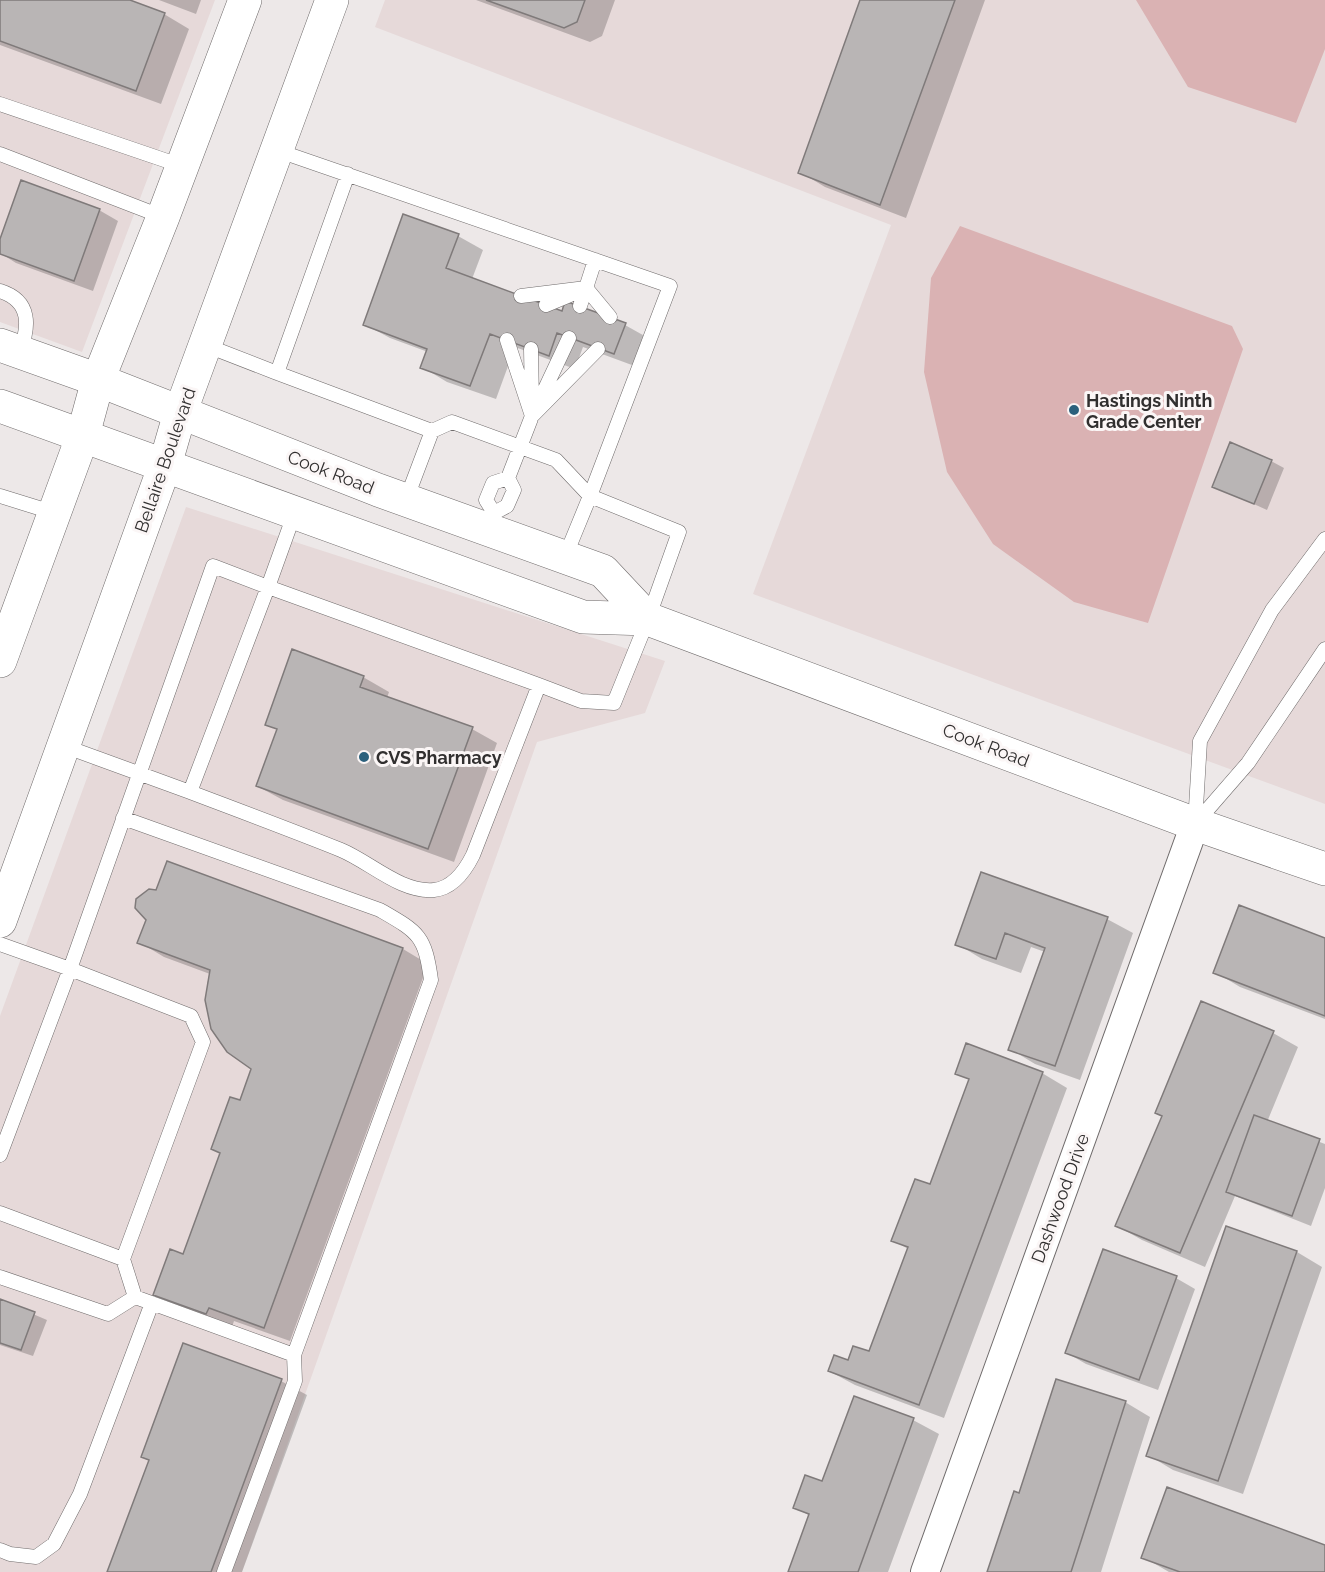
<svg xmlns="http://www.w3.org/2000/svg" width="1325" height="1572" font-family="Raleway,sans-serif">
<rect width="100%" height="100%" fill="#ede8e8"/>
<path fill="#e6d9d9" d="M0,0H215L82,352L0,322Z
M385,0H1325V804L753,594L891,225L375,27Z
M186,507L665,661L645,713L537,742L242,1572H0V1016Z"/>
<path fill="#dab2b3" d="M1136,0H1325V49L1296,123L1188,87Z
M960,226L1232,326L1243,349L1148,623L1074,602L993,544L947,472L924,372L931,278Z"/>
<path fill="#0003" d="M0,0H125L164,14L189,29L161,104L0,45Z
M159,0H201L196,14Z
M476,0H615L602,36L590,42Z
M862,0H985L906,218L825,187L800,172Z
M99,210L118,221L93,291L16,263L0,253V243Z
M458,236L483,250L472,279L563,313L625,325L650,339L640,368L583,347L575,369L515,347L496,399L447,382L422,367L428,352L390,338L364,324Z
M1271,461L1284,468L1267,510L1214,486Z
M363,677L389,692L387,698L472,729L497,743L454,862L283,800L257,786L278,730L266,724Z
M168,863L403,949L428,964L290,1341L234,1321L232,1327L180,1309L155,1294L184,1256L253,1068L208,1014L207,984L210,974L164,957L139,942Z
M982,874L1107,919L1133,933L1080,1080L1035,1064L1010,1049L1045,952L1031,947L1021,973L982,959L957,944Z
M1325,939V1019L1240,987L1215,972Z
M1273,1033L1298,1047L1267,1122L1325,1144V1188L1311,1226L1235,1196L1205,1267L1142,1240L1117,1226Z
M957,1073H1042L1067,1088L944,1418L855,1385L829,1371L870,1353L908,1249L893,1240L931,1186L970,1080Z
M1227,1228L1297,1252L1322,1267L1243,1494L1173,1470L1148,1455Z
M1176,1278L1195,1289L1158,1390L1086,1364L1067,1353Z
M0,1300L47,1320L33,1356L0,1345Z
M184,1345L281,1381L307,1395L242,1572H109L150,1460Z
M854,1398L913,1420L939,1434L888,1572H789L810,1516L795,1507L823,1483Z
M1125,1402L1150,1417L1101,1572H989L1020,1494Z
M1325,1546V1572H1169L1143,1557Z"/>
<path fill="#b9b5b5" stroke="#7f7a7a" stroke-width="1.5" d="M0,0H130L165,13L136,91L0,41Z
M486,0H585L577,22L564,28Z
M860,0H955L880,205L798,173Z
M21,180L100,209L74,281L0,254V239Z
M403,214L459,234L446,268L562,311L565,301L626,323L614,354L557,333L549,356L490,334L470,386L420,368L427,349L363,325Z
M1230,442L1272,460L1254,504L1212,487Z
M292,649L364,676L360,687L473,727L428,849L256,786L277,729L265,725Z
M167,861L403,948L264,1328L209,1308L206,1314L153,1295L170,1249L183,1254L220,1153L211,1149L230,1097L240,1100L251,1069L227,1052L211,1029L205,1000L210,970L137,943L146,920L135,908L136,899L149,889L156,890Z
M981,872L1108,917L1055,1066L1008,1050L1045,948L1005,933L996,959L955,945Z
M1239,905L1325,938V1016L1213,973Z
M1201,1001L1274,1031L1180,1253L1115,1226L1162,1116L1155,1113Z
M966,1043L1043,1072L919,1405L828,1371L834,1355L848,1360L853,1346L869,1351L908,1247L891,1241L915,1179L930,1184L969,1079L955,1074Z
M1254,1115L1320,1139L1292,1216L1226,1192Z
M1226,1226L1297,1251L1218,1481L1146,1456Z
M1103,1249L1177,1276L1139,1380L1065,1353Z
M0,1299L35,1312L21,1350L0,1343Z
M183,1343L282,1379L211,1572H107L149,1460L141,1457Z
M1056,1379L1126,1401L1071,1572H987L1014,1491L1019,1493Z
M854,1396L914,1418L858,1572H788L809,1514L793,1508L805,1475L822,1481Z
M1167,1487L1325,1545V1572H1180L1141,1558Z"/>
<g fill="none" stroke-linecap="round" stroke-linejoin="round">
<defs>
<path id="service" d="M0,104L182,166
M276,150L670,286L590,496L556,460L452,422L432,431L277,373L348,174
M0,154L163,217
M595,260L586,288L610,317
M0,291C32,301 29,327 20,352
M521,296L586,288
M546,305L570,295
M580,306L586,288
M507,340L532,416
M205,345L277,373
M531,349L532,402
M537,406L569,338
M0,496L55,513
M406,500L432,431
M494,513L486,500L493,483L508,478
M487,529L494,513L507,506L514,490L508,478L532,416L598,349
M1325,539L1272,610L1200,741L1195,824L1248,763L1325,649
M539,685L473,855C465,871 453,888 434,890C401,893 370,862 341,850C291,830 240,811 190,792L268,587L539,685L581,701L614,703L648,619L679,532L590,496L565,557
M64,746L190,792
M123,818L380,910C418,932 425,935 431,980L294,1355L295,1381L224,1572
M0,944L70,969L0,1155
M0,1213L123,1259L203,1042L191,1016L70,969L213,566L268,587L295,512
M123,1259L135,1297L294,1355
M0,1277L108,1314L135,1297
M0,1550L10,1554L36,1557L54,1544L80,1494L152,1303"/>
<path id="minor" d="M925,1572L1195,824"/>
<path id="tertiary" d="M0,345L98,380L378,490L603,571L648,619
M0,406L583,617L648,619L1195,824L1325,869"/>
<path id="primary" d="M0,661L83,435L98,380L163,217L245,0
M0,921L165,465L180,413L332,0"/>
</defs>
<use href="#service" stroke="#6f6b6b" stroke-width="15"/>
<use href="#minor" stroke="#6f6b6b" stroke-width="30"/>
<use href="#tertiary" stroke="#6f6b6b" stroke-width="34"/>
<use href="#primary" stroke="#6f6b6b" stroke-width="34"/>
<use href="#service" stroke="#fff" stroke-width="14"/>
<use href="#minor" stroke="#fff" stroke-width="28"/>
<use href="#tertiary" stroke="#fff" stroke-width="33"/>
<use href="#primary" stroke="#fff" stroke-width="33"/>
</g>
<g fill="#2b607c" stroke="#fbf6f6" stroke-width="2">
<circle cx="1074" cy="410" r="6"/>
<circle cx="364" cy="757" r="6"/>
</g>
<g text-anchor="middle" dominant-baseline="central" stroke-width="6" stroke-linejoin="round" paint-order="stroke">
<g font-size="18" font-weight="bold" fill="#312f2f" stroke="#fbf6f6" text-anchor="start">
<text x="1086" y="400">Hastings Ninth<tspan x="1086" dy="21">Grade Center</tspan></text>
<text x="376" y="757">CVS Pharmacy</text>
</g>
<g font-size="18" fill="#312f2f" stroke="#fbf6f6">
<text transform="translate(165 460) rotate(-71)">Bellaire Boulevard</text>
<text transform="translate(331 472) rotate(21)">Cook Road</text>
<text transform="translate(986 745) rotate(21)">Cook Road</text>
<text transform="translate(1060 1198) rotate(-70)">Dashwood Drive</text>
</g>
</g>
</svg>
